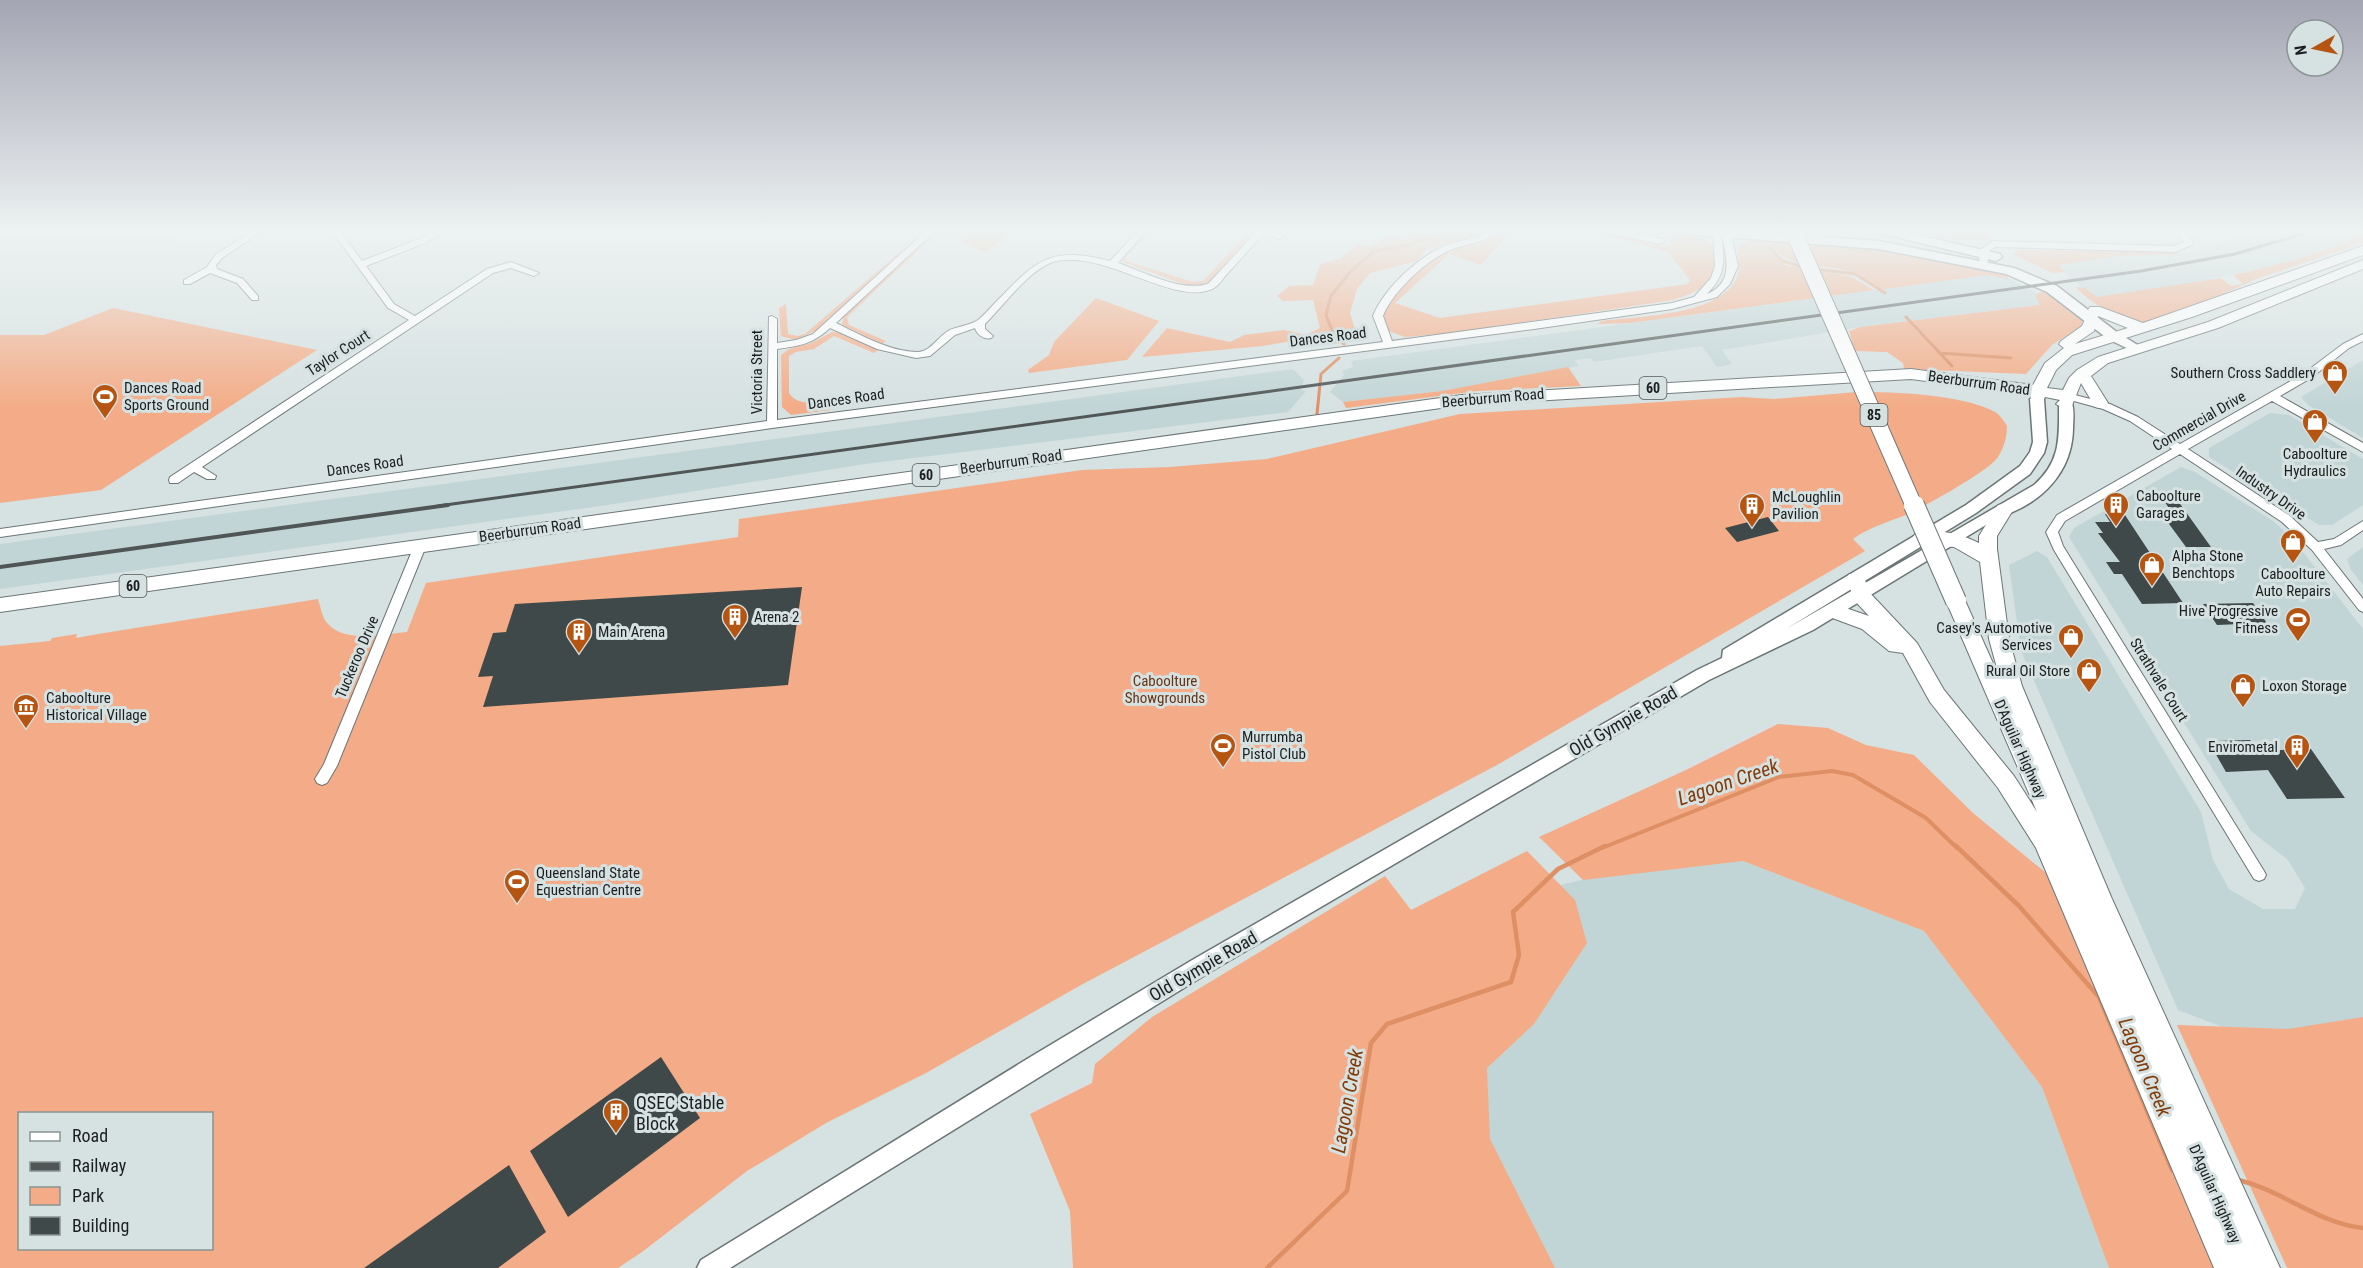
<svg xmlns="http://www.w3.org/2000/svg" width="2363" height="1268" font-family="'Roboto Condensed',sans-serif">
<rect width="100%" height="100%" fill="#d6e1e1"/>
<path fill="#c2d5d6" d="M0,230H181L171,241L0,244Z
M2267,230H2363V233L2344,243L2269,267L2170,287L2097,297L2080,286L2058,265L2118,256L2196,253L2200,249Z
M1986,275L2011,279L2037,293L2035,295L2040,305L1861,327L1722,350L1732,364L1717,367L1702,346L1594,362L1591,358L1575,360L1578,366L1442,391L1343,402L1330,392L1344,375L1342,371L1353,367L1351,361Z
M2363,360V438L2308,405L2301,397Z
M1293,369L1304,380L1301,390L1306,391L1288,412L865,464L608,505L0,589V544Z
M2270,413L2289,415L2363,459V505L2332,525H2319L2209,457V448Z
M2181,467L2195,472L2273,521L2293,539L2363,629V1060L2228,1029L2178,1010L2021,651L2009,565L2037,551L2047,557L2201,812L2213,860L2229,889L2263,909H2295L2305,888L2288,860L2251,831L2069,537L2074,528Z
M2363,547V585L2351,570L2347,559Z
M1743,861L1924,931L2042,1087L2109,1268H1440L1405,923L1594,877Z"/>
<path fill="#f3ac87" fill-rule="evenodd" d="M925,230H929L891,261L819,329L795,340L781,336L779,308L786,304L788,334L798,336L805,334Z
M957,230H1012L987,252L961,243L967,236L953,233L946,238L935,235L847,317L849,325L886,341L882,344L842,325L844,315L897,264L934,235Z
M1148,230H1153L1125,257L1126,261L1193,282L1203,281L1250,230H1257L1209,282L1199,286H1188L1123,262V254Z
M1415,230H1482L1478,235L1427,249L1417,261L1370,273L1357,289L1350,313L1356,333L1344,343L1319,345L1291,341L1263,346L1142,357L1167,328L1230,342L1244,335L1284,330L1306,335L1320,328L1313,300L1283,301L1277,296L1289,286L1313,285L1320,264L1340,259L1357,244L1371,247L1389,234L1407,240Z
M1497,230H1512L1481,265L1449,254L1395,303L1440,318L1688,284L1690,280L1668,252L1589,230H1599L1662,247L1672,244L1667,235L1617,230C1639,230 1697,226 1711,244C1712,250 1715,256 1715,263C1715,286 1691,294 1673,300L1451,333L1405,337L1389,331L1384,315C1387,297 1429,259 1446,251C1463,243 1485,247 1497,230Z
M1906,230H1985L1992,241L1953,240Z
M2363,233V243L2253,280L2252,281C2231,290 2160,323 2140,322C2122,322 2087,301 2076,287L2085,288L2097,297L2221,278L2231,286L2243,284L2233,275C2277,265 2323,254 2363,233Z
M1749,241C1829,238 1930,255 2008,274V279L1986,275L1879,290C1844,254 1808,279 1771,248L1767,249L1786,265L1850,276L1874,290L1630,323L1597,324L1602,321C1638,316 1721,316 1737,277C1741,267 1736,256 1739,245Z
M2020,250L2178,252L2179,254L2118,256L2059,265L2065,272L2053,273L2012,254Z
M2041,292L2051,294L2082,319L2083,325L2052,345L2026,374L1904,369L1903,363L1887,352L1855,351L1849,331L1861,327L2040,305L2035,295Z
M1096,298L1159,321L1127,360L1029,373L1028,370L1049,355L1054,342Z
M113,308L317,350L101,490L0,503V335H44Z
M832,332L843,333L878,350L874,353L834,336L814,349L796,352L789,356V393C798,407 816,402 830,399V410L791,415L782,407L781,355L789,349L811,343Z
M1568,367L1581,386L1478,391L1346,408L1343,402L1442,391Z
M1856,392C1894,392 1962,394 1995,412C2000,415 2004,421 2007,426C2007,437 2004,447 1998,457C1989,471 1925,506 1908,514C1889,522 1869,527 1853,539L1865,551L1497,765L1081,985L926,1073L826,1123L747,1171L642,1252L618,1268H0V646L50,641L52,638L77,634L76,638L98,634L318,599C321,608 322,619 329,625C346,643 385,634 407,632L426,583L738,537L739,519L1082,470L1170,467L1267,459L1460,414L1742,397L1774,399ZM20,1114H212V1248H20Z
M1778,724L1828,728L1866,745L1914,755L1973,813L2046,873L2217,1268H2109L2042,1087L1924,931L1743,861L1583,880L1539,837L1686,770Z
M1527,851L1575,900L1587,943L1534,1024L1487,1068L1490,1139L1555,1268H1073L1070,1211L1030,1114L1092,1083L1095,1064L1152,1017L1385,876L1411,910Z
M2363,1017V1268H2287L2177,1025L2288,1029Z"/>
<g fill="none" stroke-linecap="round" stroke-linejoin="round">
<path stroke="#de8f64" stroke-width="3" d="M1769,248L1783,261L1803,267
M1816,269L1855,274L1885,293
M1906,317L1952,366
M1344,344L1333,333L1326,315L1331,296L1351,271L1374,251L1408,245L1444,230
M1939,353L2011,358
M1317,414L1321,374L1339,358"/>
<path stroke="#de8f64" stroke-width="4" d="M1602,848L1779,777L1832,771L1853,775L1926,818L1957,848"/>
<path stroke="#de8f64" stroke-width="4.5" d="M1956,846L2019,906L2099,997L2172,1170L2177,1171
M2238,1180C2282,1190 2317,1223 2363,1228
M1267,1268L1347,1191L1371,1043L1387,1024L1511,982L1519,955L1513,912L1558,869L1605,846"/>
</g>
<path fill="#404949" d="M2164,501H2178L2211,547H2186L2158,509L2169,508Z
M2105,514L2125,515L2183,603L2142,604L2122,574H2114L2106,562H2120L2098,533H2103L2095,522H2110Z
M1768,517L1779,531L1737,542L1725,528Z
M802,587L788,685L483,707L493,676L478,677L493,633L506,632L515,604Z
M2253,603L2271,629H2245L2241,624L2217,625L2203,604Z
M2250,740L2257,751L2311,749L2345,798L2287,799L2268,770L2226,772L2214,751H2223L2216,741Z
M661,1057L700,1118L568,1217L530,1151Z
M509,1165L546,1232L498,1268H364Z"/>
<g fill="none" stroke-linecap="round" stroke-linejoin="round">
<defs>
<path id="minor" d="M255,230H264L222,258L216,265L217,269L243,279L258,296V300H252L237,283L210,273L190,284H184V280L207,267L216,254Z
M331,230H339L362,261L419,239L436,230H446L425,243L366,266L394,304L415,316L487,269L511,262L539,273L534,276L511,268L493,273L202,467L216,476L215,479H207L194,472L178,483H170L169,480L170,477L409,320L388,308Z
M927,230H936L836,323C861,335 890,352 918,352C930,352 938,337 948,331C957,326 969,326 978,320C986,314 993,304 1001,297C1039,257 1054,247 1110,261L1139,230H1147L1118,263C1145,272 1179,292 1208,284L1258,230H1269L1284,236L1280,239L1264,234C1251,247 1239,261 1226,275C1223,279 1219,285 1214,288C1178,309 1101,247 1053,262C1029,270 1003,306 985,324V329L993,336L991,338C985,340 977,335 975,328L955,335L930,356L916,358L877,349L830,328C813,344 799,346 777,349V420L1383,342L1373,316C1384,289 1415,260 1442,247C1452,242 1463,241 1474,238C1484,235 1489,229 1499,230C1487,243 1469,243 1453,249C1428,258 1392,292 1383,316L1392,341L1672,303L1694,297L1711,278L1715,266L1713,230H1721C1723,259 1729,271 1707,294C1737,281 1724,253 1722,230H1730L1738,266L1730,284L1717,297L1672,309L1534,329L772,428L0,537V529L767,421L769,317L772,316L777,319V343L796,340L813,334Z
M1605,230H1619L1663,239L1665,241L1660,244L1609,233Z
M2175,230H2183L2194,243L2192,245L2175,252L1995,247L1989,251L1987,267H1981L1979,265L1980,250L1993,241L2174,246L2184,242Z
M2363,334V341L2349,348L2311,378L2280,396L2363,443V452L2272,401L2188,449L2290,516L2318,542L2334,539L2363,521V530L2341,545L2324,549L2363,599V612L2359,610L2312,550L2282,522L2180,454L2065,521L2058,532L2063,546L2264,871L2266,875L2264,879L2259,881L2254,879L2054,550L2046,532L2057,515L2172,449L2130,421L2103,409L2063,398L2062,396L2067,393L2110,404L2138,417L2180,444L2303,374L2343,344Z
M420,542L426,546L337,766L327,783L322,785L317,783L315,779L324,764L414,546Z"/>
<path id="secondary" d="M1680,230H1727L1879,241L2014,268L2057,286L2118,333L2144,349L2137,353L2108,339L2047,292L2006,274L1879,249L1686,234Z
M1877,230H1896L2000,254L2002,257L1996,261L1879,233Z
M2037,394L2044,399L2047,442L2044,453L2030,474L1976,513L1786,629L2034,485C2061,461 2059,438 2059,404L2061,401H2071C2075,409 2073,420 2073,429C2072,473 2041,504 1999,517L1813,630L1709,680L1208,973L730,1268H697L701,1260L1032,1056L1194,959L1697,670L1722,658L1723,650L1966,505L2020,466L2030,452L2033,442L2030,399Z"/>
<path id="primary" d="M2363,246V255L2192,317L2072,355L2056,370L2047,388L2063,390L2069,378L2077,370L2098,357L2208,322L2363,260V269L2218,328L2108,363L2091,376L2108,403L2100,408L2095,407L2081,383L2071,408L2064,409L2056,404L2060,400L2045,397L2042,403H2032L2030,395L1911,379L1462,405L0,612V598L1462,395L1911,369L2033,385L2045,363L2064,348L2059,344L2061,341L2082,326L2087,315L2091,314L2088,310L2090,307H2100L2143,323ZM2098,316L2128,328L2075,344L2094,331Z"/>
<path id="trunk" d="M1814,230H1829L1816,243H1806L1804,240Z
M2004,504L2010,505L2013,510L1997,536V549L2009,639L2022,686L2112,899L2280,1268H2214L2036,848L1998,788L1930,702L1903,653L1889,651L1862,629L1827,616L1824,611L1827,606L1834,604L1869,616L1854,600L1847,579L1849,574H1863L1869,592L1917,643L1944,690L2014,776L2037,812L1946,601L1949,596L1956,594L1963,596L2000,679L1989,639L1980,562L1954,547L1915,544L1912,539L1915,534C1936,528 1959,533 1979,543V536L1998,505Z"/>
</defs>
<use href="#minor" stroke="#6c7576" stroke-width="2"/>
<use href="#secondary" stroke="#6c7576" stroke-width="3"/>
<use href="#primary" stroke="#6c7576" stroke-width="2"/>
<use href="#trunk" stroke="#6c7576" stroke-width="2"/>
<use href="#minor" fill="#fff" fill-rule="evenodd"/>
<use href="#secondary" fill="#fff" fill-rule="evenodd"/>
<use href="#primary" fill="#fff" fill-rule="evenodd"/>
<use href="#trunk" fill="#fff" fill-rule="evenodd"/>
<path stroke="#505656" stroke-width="3" d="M438,506L2141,271L2235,254L2316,230"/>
<path stroke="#505656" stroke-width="4" d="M0,567L448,505"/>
<defs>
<path id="trunk-bridge-far1" d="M1793,230L1914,506"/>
<path id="trunk-bridge" d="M1914,505L1956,601"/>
</defs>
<use href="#trunk-bridge-far1" stroke="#6c7576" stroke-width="18" stroke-linecap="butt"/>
<use href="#trunk-bridge" stroke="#6c7576" stroke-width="22" stroke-linecap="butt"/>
<use href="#trunk-bridge-far1" stroke="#fff" stroke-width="16"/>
<use href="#trunk-bridge" stroke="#fff" stroke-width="20"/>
</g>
<linearGradient id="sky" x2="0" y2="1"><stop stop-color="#a4a5b3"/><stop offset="0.57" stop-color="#edf2f2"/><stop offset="1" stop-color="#edf2f2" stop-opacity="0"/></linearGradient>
<rect width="2363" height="407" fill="url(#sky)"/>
<defs>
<symbol id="shop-pin" viewBox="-11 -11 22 30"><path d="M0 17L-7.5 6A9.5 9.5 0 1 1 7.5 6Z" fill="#b65512" stroke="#d6e1e1"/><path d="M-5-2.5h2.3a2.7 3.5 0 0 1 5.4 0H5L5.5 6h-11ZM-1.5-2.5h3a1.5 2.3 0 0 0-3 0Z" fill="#fff"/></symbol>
<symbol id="stadium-pin" viewBox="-11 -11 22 30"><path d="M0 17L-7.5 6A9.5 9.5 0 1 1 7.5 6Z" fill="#b65512" stroke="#d6e1e1"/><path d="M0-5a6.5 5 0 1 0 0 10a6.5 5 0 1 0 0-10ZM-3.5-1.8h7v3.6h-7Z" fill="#fff"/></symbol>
<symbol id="building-pin" viewBox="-11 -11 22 30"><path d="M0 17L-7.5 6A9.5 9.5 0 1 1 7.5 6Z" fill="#b65512" stroke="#d6e1e1"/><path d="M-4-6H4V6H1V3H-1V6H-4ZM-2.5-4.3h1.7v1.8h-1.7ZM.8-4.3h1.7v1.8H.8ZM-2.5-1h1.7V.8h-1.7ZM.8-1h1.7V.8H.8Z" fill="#fff"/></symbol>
<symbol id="museum-pin" viewBox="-11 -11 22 30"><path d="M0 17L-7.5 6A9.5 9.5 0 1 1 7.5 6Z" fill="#b65512" stroke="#d6e1e1"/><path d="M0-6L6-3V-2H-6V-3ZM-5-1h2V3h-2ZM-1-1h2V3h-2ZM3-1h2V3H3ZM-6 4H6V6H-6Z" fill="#fff"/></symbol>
</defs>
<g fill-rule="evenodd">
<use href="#shop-pin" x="2320" y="358" width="30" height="40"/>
<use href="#stadium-pin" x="90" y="382" width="30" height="40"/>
<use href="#shop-pin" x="2300" y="407" width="30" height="40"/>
<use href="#building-pin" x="2101" y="490" width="30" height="40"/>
<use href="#building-pin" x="1737" y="491" width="30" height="40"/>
<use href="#shop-pin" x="2278" y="527" width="30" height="40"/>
<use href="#shop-pin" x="2137" y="550" width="30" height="40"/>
<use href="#building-pin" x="720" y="602" width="30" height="40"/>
<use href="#stadium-pin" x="2283" y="605" width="30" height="40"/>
<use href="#building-pin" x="564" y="617" width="30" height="40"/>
<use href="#shop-pin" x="2056" y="622" width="30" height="40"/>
<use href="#shop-pin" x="2074" y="656" width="30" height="40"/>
<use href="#shop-pin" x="2228" y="671" width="30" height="40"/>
<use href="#museum-pin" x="11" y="692" width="30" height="40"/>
<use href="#stadium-pin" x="1208" y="731" width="30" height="40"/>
<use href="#building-pin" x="2282" y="732" width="30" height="40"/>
<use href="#stadium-pin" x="502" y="867" width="30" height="40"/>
<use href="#building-pin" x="601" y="1097" width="30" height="40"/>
</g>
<g text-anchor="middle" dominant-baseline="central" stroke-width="6" stroke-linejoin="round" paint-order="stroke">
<g fill="#d6e1e1" stroke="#535959" stroke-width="1.5">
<rect x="1639.5" y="377" width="27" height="22" rx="4.5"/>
<rect x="1860.5" y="404" width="27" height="22" rx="4.5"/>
<rect x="912.5" y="464" width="27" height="22" rx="4.5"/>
<rect x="119.5" y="575" width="27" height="22" rx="4.5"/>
</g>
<g font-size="14" font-weight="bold" fill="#1b1f1f">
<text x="1653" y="388">60</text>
<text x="1874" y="415">85</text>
<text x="926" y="475">60</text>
<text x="133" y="586">60</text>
</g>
<g font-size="15" fill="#1b1f1f" stroke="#d6e1e1">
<text transform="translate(1328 337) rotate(-7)">Dances Road</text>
<text transform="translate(338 353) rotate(-33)">Taylor Court</text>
<text transform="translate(757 372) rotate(-90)">Victoria Street</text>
<text transform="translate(1979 383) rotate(8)">Beerburrum Road</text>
<text transform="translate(1493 398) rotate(-5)">Beerburrum Road</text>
<text transform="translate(846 399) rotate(-8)">Dances Road</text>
<text transform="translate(2199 421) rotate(-30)">Commercial Drive</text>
<text transform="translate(1011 462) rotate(-8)">Beerburrum Road</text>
<text transform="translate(365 466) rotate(-8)">Dances Road</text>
<text transform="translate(2271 493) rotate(35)">Industry Drive</text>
<text transform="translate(530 530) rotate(-8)">Beerburrum Road</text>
<text transform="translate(357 657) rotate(-67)">Tuckeroo Drive</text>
<text transform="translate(2159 680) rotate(58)">Strathvale Court</text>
<text transform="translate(2020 749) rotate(66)">D'Aguilar Highway</text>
<text transform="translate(2215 1194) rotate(66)">D'Aguilar Highway</text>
</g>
<g font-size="15" fill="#1b1f1f" stroke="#d6e1e1" text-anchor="start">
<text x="2316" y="373" text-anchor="end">Southern Cross Saddlery</text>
<text x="124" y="388">Dances Road<tspan x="124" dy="17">Sports Ground</tspan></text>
<text x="2315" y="454" text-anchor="middle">Caboolture<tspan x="2315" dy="17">Hydraulics</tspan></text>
<text x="2136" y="496">Caboolture<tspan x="2136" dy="17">Garages</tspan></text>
<text x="1772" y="497">McLoughlin<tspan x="1772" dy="17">Pavilion</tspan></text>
<text x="2172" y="556">Alpha Stone<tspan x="2172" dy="17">Benchtops</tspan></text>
<text x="2293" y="574" text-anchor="middle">Caboolture<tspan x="2293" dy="17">Auto Repairs</tspan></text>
<text x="2278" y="611" text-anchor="end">Hive Progressive<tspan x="2278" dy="17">Fitness</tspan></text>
<text x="754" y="617">Arena 2</text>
<text x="2052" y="628" text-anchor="end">Casey's Automotive<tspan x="2052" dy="17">Services</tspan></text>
<text x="598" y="632">Main Arena</text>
<text x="2070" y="671" text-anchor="end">Rural Oil Store</text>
<text x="2262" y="686">Loxon Storage</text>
<text x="46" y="698">Caboolture<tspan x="46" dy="17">Historical Village</tspan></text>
<text x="1242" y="737">Murrumba<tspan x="1242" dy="17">Pistol Club</tspan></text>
<text x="2278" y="747" text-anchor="end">Envirometal</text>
<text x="536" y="873">Queensland State<tspan x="536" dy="17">Equestrian Centre</tspan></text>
</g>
<g font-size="15" fill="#683415" stroke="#d6e1e1">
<text x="1165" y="681">Caboolture<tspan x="1165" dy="17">Showgrounds</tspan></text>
</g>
<g font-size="18" fill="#1b1f1f" stroke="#d6e1e1">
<text transform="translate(1623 721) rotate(-30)">Old Gympie Road</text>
<text transform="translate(1203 966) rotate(-30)">Old Gympie Road</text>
</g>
<g font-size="18" fill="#1b1f1f" stroke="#d6e1e1" text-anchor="start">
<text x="636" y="1102">QSEC Stable<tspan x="636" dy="21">Block</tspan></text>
</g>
<g font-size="20" font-style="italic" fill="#833b08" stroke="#d6e1e1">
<text transform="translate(1728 782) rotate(-19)">Lagoon Creek</text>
<text transform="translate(2145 1067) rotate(67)">Lagoon Creek</text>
<text transform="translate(1347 1101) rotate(-80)">Lagoon Creek</text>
</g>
</g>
<rect x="18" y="1112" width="195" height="138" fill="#d6e1e1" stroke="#8b9393" stroke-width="1.5"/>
<rect x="30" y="1132" width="30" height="9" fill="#ffffff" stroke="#8b9393" stroke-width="1.5"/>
<text x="72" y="1142" font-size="18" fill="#1b1f1f">Road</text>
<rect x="30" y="1162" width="30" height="9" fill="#505656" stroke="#8b9393" stroke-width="1.5"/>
<text x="72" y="1172" font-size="18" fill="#1b1f1f">Railway</text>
<rect x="30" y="1187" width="30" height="18" fill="#f3ac87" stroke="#8b9393" stroke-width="1.5"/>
<text x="72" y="1202" font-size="18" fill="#1b1f1f">Park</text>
<rect x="30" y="1217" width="30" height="18" fill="#404949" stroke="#8b9393" stroke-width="1.5"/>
<text x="72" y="1232" font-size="18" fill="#1b1f1f">Building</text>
<g transform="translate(2315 48) rotate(261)"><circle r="28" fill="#d6e1e1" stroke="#8b9393" stroke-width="1.5"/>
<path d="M0-4.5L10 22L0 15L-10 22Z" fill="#b65512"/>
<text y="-9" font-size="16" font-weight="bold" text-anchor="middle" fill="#1b1f1f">N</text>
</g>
</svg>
